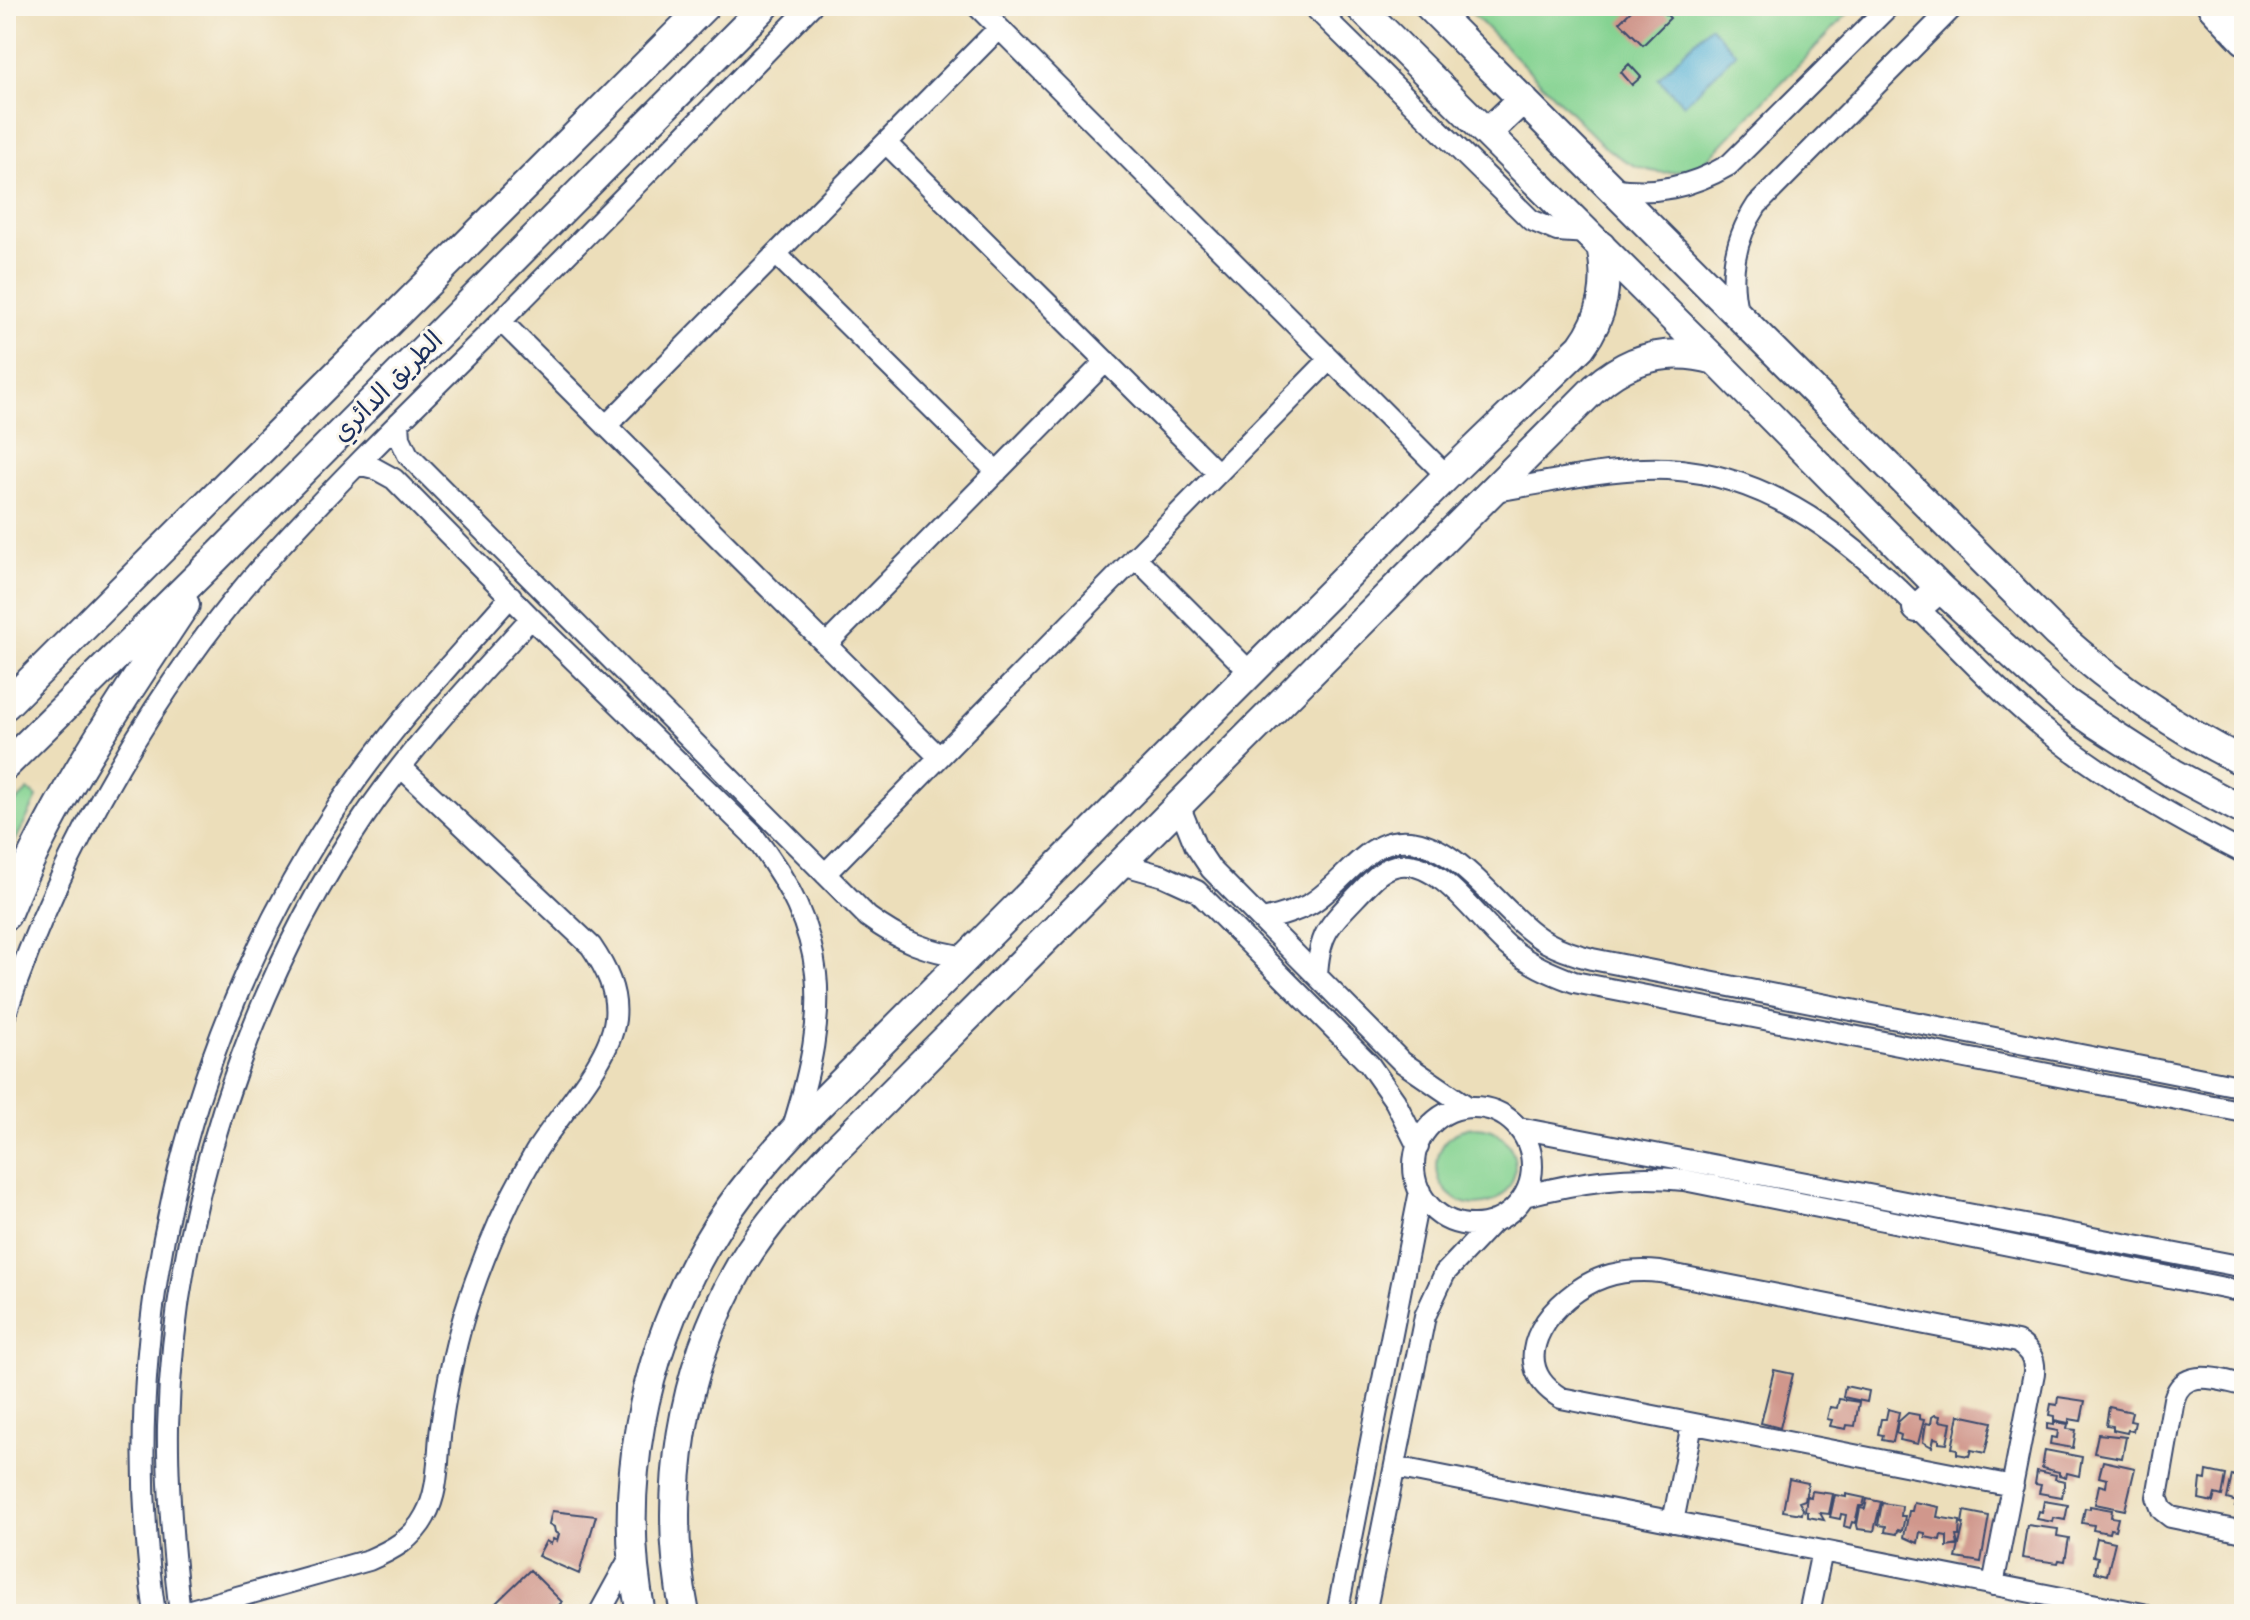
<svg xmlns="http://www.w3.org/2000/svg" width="2250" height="1620" font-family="Itim,'Playpen Sans Arabic',sans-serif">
<rect width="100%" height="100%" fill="#fbf7ec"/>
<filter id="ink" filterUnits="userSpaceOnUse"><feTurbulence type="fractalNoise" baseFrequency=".0125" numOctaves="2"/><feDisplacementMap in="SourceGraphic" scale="16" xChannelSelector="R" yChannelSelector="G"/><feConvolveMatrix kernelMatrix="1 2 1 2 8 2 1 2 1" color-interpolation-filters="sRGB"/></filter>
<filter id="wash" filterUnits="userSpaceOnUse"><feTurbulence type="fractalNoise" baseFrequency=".006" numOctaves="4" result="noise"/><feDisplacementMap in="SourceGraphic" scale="32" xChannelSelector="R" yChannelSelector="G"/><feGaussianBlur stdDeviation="1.8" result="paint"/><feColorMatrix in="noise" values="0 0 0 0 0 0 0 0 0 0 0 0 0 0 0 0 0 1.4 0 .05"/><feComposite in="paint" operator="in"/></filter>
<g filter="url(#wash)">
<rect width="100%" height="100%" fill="#ecdeba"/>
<path fill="#85d392" stroke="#508178" stroke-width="2" d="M1465,6H1855L1707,160C1669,182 1638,173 1605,147Z
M28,790L37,798L6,860V812Z
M1437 1166a39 39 0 1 1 78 0a39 39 0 1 1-78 0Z"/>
<path fill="#5ab4d8" stroke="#3a729b" stroke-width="2" d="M1710,26L1736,53L1684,105L1658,78Z"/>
<g id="blocks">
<path fill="#d0978c" d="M1636,6H1658L1670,18L1643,45L1620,22Z
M1629,64L1641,77L1632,85L1621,72Z
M1774,1370L1793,1374L1780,1428L1761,1423Z
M1845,1386L1869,1391L1867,1402L1843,1397Z
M2058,1397L2085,1401L2081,1421L2069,1419V1423L2054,1420V1416L2049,1415L2051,1404L2057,1405Z
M1839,1399L1859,1402L1855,1426L1847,1425L1846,1429L1830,1426L1832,1420L1827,1419L1830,1407L1837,1408Z
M2109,1407L2132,1412L2130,1421L2135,1422L2133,1431L2128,1430L2127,1433L2113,1430V1426L2106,1425Z
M1888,1409L1899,1412L1893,1442L1882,1440L1883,1435L1878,1434L1881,1419H1886Z
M1908,1413L1919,1415V1419L1924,1420L1918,1444L1900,1440L1901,1435L1896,1433L1898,1422Z
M1935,1415L1940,1416L1939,1421L1951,1423L1947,1444L1939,1443V1439L1934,1438L1932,1447L1923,1442L1926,1423L1931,1424L1932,1417Z
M1959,1415L1992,1422L1985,1453L1971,1450L1969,1456L1957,1454V1449L1952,1448Z
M2054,1422L2068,1424L2067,1429L2076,1430L2073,1448L2050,1444L2051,1437L2057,1438L2058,1431L2047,1429V1424L2054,1425Z
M2098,1434L2126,1437L2122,1458L2094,1453Z
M2045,1450L2082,1457L2079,1476L2067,1473L2066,1477L2059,1475V1472L2042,1468Z
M2103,1461L2135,1468L2125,1510L2095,1504L2099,1485L2106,1487L2107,1479L2099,1477Z
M2037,1471L2056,1475L2055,1479L2065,1481L2062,1497L2039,1493L2041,1485L2035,1484Z
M2207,1471L2226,1475L2222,1496L2215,1494L2213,1502L2199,1499L2201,1479L2206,1480Z
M2232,1475L2244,1478V1509L2235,1507L2237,1502L2227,1499Z
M1789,1479L1808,1483L1805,1500L1799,1502L1803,1509L1802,1514L1783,1511Z
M1812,1491L1833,1494L1829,1514L1820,1513L1824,1520L1808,1517V1512L1805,1511L1807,1496L1811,1497Z
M1846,1494L1865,1498L1863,1506H1859L1855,1523L1852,1522L1850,1528L1844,1526L1846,1515L1841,1514L1840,1519L1830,1517L1835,1495L1846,1497Z
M1867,1499L1881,1502L1874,1531L1858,1529L1857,1525L1860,1508L1865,1509Z
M2044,1501L2068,1505L2065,1520L2054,1518L2053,1522L2037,1519L2039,1511L2042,1512Z
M1914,1502L1939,1507L1937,1517L1960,1521L1959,1536H1956L1958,1545L1947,1547V1536L1941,1535L1940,1540L1925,1537V1533L1920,1532L1918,1543L1904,1537L1909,1511H1912Z
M1882,1503L1902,1506L1901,1516H1905L1902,1531L1898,1530L1897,1534L1885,1532L1886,1526L1878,1525Z
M2090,1506L2112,1510L2111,1517L2118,1518L2115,1530L2110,1529L2109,1533L2093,1530L2094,1525L2082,1523L2085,1508L2090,1509Z
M552,1511L596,1516L579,1574L538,1556L546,1541L551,1544L553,1539L557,1541L559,1534L555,1532L554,1527L549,1524Z
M1964,1511L1989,1516L1981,1562L1956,1558L1964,1523H1962Z
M2027,1525L2058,1529L2057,1536L2069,1538L2065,1561L2059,1560L2058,1563L2022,1558Z
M2097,1538L2115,1542L2107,1575L2095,1572L2098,1557L2093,1556Z
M530,1570L562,1602L550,1614H507L496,1603Z"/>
</g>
</g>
<g filter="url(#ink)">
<use href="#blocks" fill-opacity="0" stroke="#3a496c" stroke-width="2"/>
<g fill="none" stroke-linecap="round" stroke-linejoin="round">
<defs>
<path id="street" d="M977,6L1447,476
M1313,6L1531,220L1557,231L1588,233
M886,143L1218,473
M1612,188C1655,195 1691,187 1729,165L1889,6
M776,254L997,472
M1738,315C1728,275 1734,240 1757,205L1954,6
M501,321L939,757
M399,422L400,438L408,455L868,917C902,942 926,951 967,957
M606,426L999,28
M358,464L374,468L394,479L531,618L752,834C831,934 830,1009 793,1127
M1494,491C1551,483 1611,466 1668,469C1838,479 1931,641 2053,736C2111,782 2178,820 2244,853
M1135,557L1251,673
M826,645L1106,361
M1179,805L1195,845L1211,869L1402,1062L1468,1107
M1121,864L1164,876L1197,891L1369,1064L1395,1101L1418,1147
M825,874L1330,359
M1263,920C1279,916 1295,912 1310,904C1337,889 1362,848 1392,842C1452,829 1499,915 1546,942C1560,950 1576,955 1592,959L2244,1087
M1317,976C1319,935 1328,926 1356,897C1369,884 1381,867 1400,865C1441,860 1480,923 1509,947C1529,964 1550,973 1574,982L2244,1112
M6,1013C62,847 161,677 279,547C349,470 425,397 499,323C604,218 707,112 811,6
M1414 1166a59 59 0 1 1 118 0a59 59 0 1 1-118 0Z
M1519,1128L2244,1267
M1524,1196C1578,1182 1629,1174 1684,1180L2244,1292
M2244,1385C2218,1380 2184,1366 2174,1399L2157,1497L2162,1510L2171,1517L2244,1532
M1395,1467L2143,1614
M1673,1522L1692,1424
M1993,1585L2033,1378C2037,1362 2031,1350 2017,1342L1660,1272C1641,1270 1622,1271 1604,1277C1555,1294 1499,1361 1561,1398L2013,1486
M180,1613L369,1560C392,1550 413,1539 425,1516C440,1490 437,1456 441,1427C447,1383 456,1339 470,1297C487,1247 508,1199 535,1153C558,1115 610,1062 615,1019C618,991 606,968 591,946L401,767
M155,1614C115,1336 182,1046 335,811C386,733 450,665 511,596
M180,1614C173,1552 167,1489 168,1427C173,1217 246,991 364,817C413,745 473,682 531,618
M599,1614L633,1552
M1337,1614L1420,1191
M1365,1614L1425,1316L1445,1273L1494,1221
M1809,1614L1822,1551"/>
<path id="secondary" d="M1359,6L1715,360L1940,588L2029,670L2061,699L2097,724L2173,773L2244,811
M1429,6L2056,633C2114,685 2175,728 2244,762
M2212,6L2244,40
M1487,133L1523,99
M1917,608L1940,588
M6,705L705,6
M6,765L213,561L765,6
M6,915C51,803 119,705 185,605
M641,1614C616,1489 643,1354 706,1245C734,1196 772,1153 812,1112L1447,476L1581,347C1604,316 1609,284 1601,246
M685,1614C661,1496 681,1369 741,1265C766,1223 801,1186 834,1151L1595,388C1630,357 1670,347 1715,360"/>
</defs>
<use href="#street" stroke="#3a496c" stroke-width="24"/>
<use href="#secondary" stroke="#3a496c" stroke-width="32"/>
<use href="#street" stroke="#fff" stroke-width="20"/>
<use href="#secondary" stroke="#fff" stroke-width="28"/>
</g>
</g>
<g text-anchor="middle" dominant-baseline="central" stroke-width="6" stroke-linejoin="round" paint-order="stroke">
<g font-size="26" fill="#1b2f5e" stroke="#fbf7ec">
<text transform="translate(387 386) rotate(-45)">الطريق الدائري</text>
</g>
</g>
<rect width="2250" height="1620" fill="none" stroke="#fbf7ec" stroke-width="32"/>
</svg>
